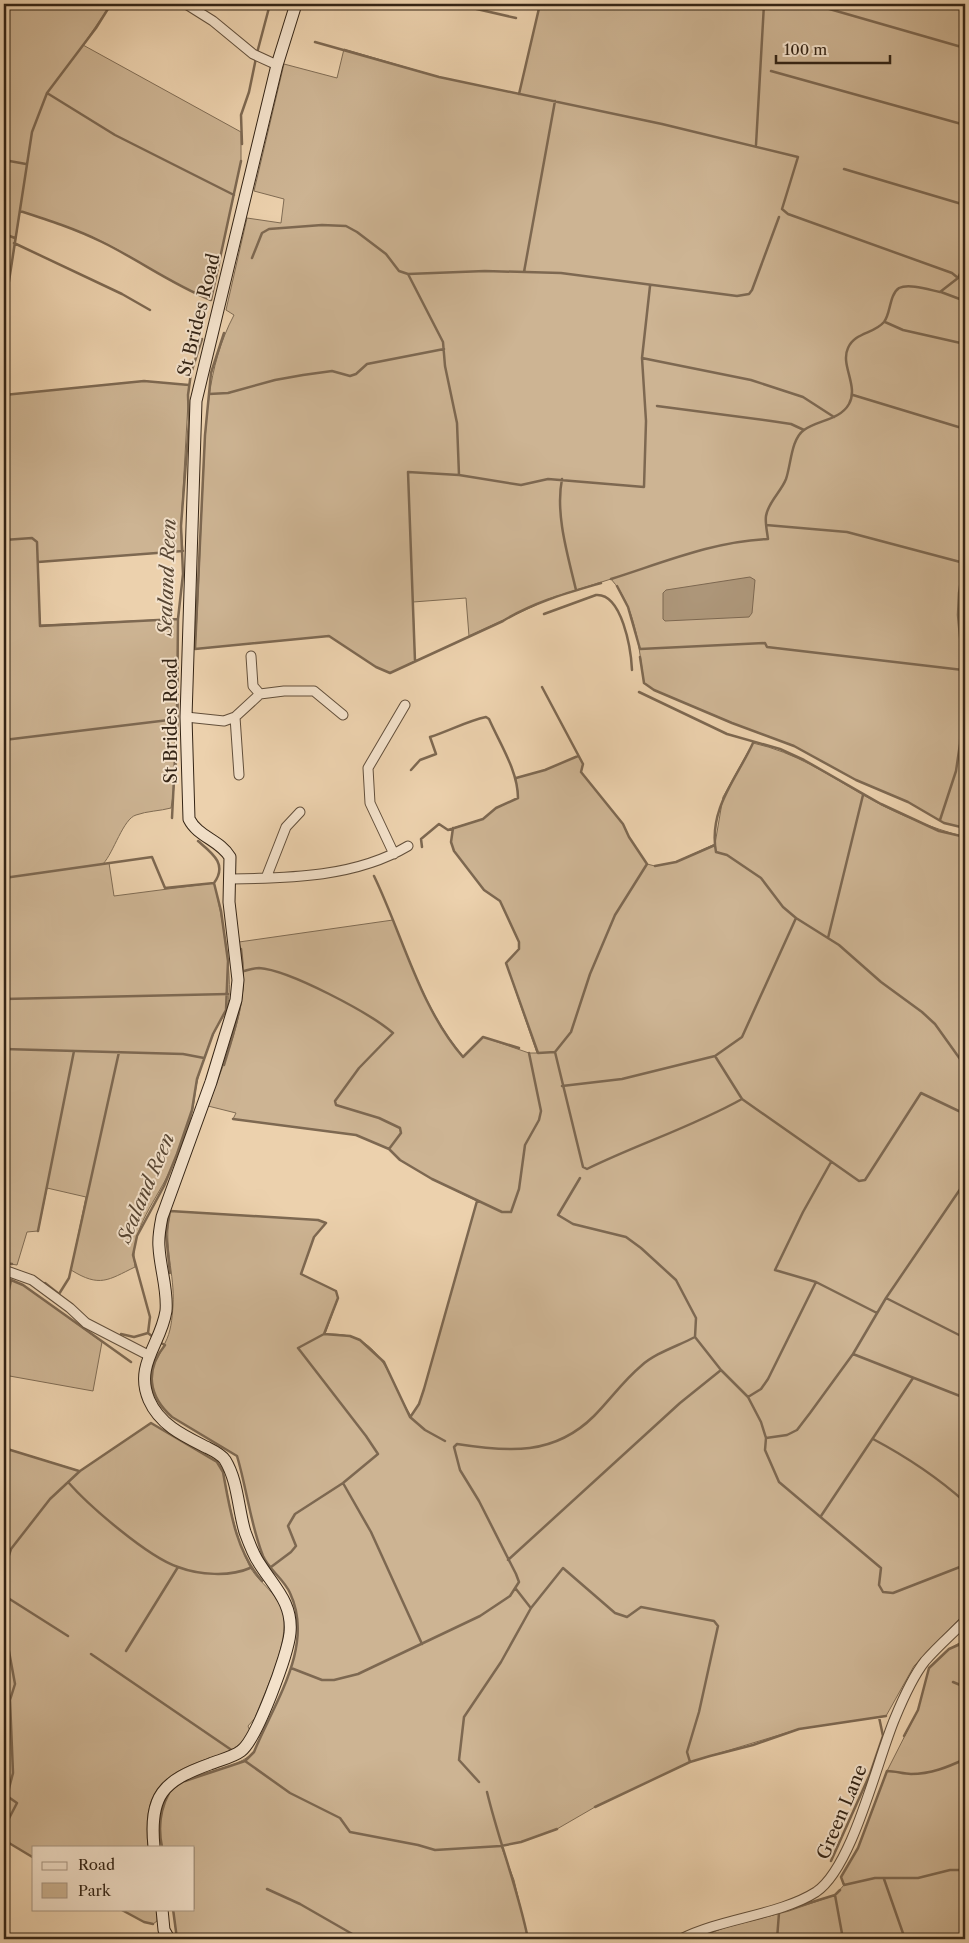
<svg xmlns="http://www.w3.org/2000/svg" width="969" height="1943" font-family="'Libre Caslon Text',serif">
<rect width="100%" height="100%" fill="#ecd1ad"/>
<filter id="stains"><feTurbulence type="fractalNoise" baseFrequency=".004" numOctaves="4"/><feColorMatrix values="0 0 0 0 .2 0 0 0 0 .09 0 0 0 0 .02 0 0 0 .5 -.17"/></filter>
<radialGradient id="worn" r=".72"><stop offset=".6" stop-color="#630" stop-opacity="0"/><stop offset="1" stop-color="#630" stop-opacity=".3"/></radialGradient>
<path fill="#cdb493" stroke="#806c54" d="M4,4H111L83,45L241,132V161L211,300C173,285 139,260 103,242C76,229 48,220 20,211L5,307L7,315L4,340Z
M540,4H965V828L944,823L908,802L856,780L794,746L732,723L654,690L644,683C639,648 636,607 611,579L551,598L469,636L466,598L413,602L415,661L390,673L376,667L329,636L195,649C199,593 200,537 203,482C206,423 206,368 234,315L226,310L247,218L281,223L284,199L254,191L284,64L337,78L344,49L439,77L519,94Z
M144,381L189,385L181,526L183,551L38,562L40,625L178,619C177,681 182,746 171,808C160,811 147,811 136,815C123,819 114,852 103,864L109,863L114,896L214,883C221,911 236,986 226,1011C222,1020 216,1027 213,1035C207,1048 202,1064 198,1078C195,1088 195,1098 193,1108C189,1128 180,1148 172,1166C159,1198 128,1230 135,1267C108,1280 100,1288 71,1270L86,1197L47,1188L38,1231L27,1232L17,1265L4,1263V395Z
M753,743C797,753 825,773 863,795C894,813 931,828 965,837V1613L914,1666L886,1716L799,1729L690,1762L595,1807L557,1829L521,1842L501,1846L514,1880L528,1939H177L173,1909H194V1847H162C159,1835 160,1824 162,1812C169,1766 228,1778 254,1752C274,1703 315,1646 290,1593C284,1579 269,1570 263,1556C250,1523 247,1489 237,1456L172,1417C161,1408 150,1393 151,1378C152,1363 160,1356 165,1343C171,1332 172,1319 173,1306C175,1272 163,1249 170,1211L318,1220L326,1223L314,1237L301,1274L336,1291L338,1298L325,1334C333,1334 343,1334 352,1337C386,1348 394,1390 411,1416L419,1404L424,1389L477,1201L432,1179L400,1160L389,1149L356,1135L233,1119L236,1113L208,1106C227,1053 254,999 239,942L393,920C412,967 430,1018 463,1056L483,1037L529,1053H537L506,963L519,949V942L500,901L484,890L454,851L451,842L453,828L483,819L496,808L518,798L516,778L545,770L578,756L583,764L581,772L623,824L629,837L647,864L655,866L676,862L715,844L723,797Z
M4,1277L23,1285L102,1342L93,1391L4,1375Z
M151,1423L217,1462L223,1472C229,1503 235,1536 249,1565C258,1584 282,1594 284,1619C286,1651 266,1688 255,1718L248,1726L250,1731C239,1749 227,1753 207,1759C158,1775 143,1795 148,1847H34V1858L4,1840V1448L80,1471Z
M961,1642H965V1939H692L727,1927L789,1911L835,1895L844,1885L841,1877L858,1848L887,1771L918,1710L929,1668L949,1649Z
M120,1909H157V1921L153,1924L144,1922Z"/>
<path fill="#ad9679" stroke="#7d6851" d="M750,577L755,580L752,613L749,617L665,621L663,619V593L666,590Z"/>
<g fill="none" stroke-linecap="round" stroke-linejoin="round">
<path stroke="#7d6851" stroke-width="2.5" d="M455,4L516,18
M812,4L965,48
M315,42L439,77L662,124L798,157L782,209L788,214L952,273L958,278
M257,53L270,4
M771,71L965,125
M47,93L115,135L234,195
M519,94L540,4
M242,144L241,115L249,92L256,58
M756,145L764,4
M4,160L26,164
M844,169L965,205
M20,211C48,220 76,229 102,242C139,260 173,285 211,300L241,161
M4,234L15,238
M14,243L122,294L150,310
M252,258L262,233L269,229L322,225L346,226L357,232L386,254L399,271L408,274L485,271L561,273L737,296L749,294L752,290L779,217
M524,272L555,101
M408,274L443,342L445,366L457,423L459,475
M941,292L965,301
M5,307L32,132L47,93L96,28L111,4
M885,322L903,330L965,344
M224,333L211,373L205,435L195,649L329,636L376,667L390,673L503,621C534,602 567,593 601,583
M4,340L7,315
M642,358L751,380L803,397L834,417
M209,394L228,393L275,380L303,375L332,371L350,376L356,374L367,364L444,349
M4,395L144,381L189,385
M853,395L965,429
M657,406L771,421L791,424L804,430
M562,479C555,514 568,556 576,590
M766,525L847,532L964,563
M4,540L32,538L37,542L40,626L178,619
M38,562L183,551
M611,579C662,563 714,541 768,539C767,531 765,523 766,516C768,502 781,492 786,479C791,465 791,439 804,430C818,420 840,420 849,404C859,386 840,365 848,348C855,332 874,334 884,322C891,313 889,295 899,288C909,283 930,290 940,292L958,278L965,263
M617,586L628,607L640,649L765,643L767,647L963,670
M544,614L596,595C622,593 631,649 632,670
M640,657L644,683L654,690L732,723L794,746L856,780L908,802L944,823L965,828
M415,661L408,472L459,475L521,485L548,479L644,487L646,421L642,358L650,286
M639,692L727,734L780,749L804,760L881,804L939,831L965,837
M4,740L177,719
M753,743C737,778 708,809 716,852L727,855L761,878L783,907L796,918L839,945L881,982L922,1012L935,1024L965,1066
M411,770L420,760L436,754L430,737C449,731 467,721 486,717L489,719C500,744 518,771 518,798L496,808L483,819L448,830L439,824L421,839L422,847
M516,778L545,770L578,756
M172,818L177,719L178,619L183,574L181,526L189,422L188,395L191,373L202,339
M940,820L956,771L960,744L963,670L958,615L959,593L965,554
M453,828L451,842L454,851L484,890L500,901L519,942V949L506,963L538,1053L555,1052L571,1032L590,974L615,915L647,864L629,837L623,824L581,772L583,764L542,687
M655,866L676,862L715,845
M374,876C403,936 419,1006 463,1057L483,1037L519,1048
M4,878L152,857L165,888L214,883
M828,938L863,795
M244,971C248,970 254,968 259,968C289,970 370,1013 393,1033L359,1068L335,1101L336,1105L379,1118L400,1128L401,1133L389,1149
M4,999L228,994
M4,1049L183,1054L204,1058
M555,1052L583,1167L587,1169C638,1144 692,1127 742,1099
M715,1056L742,1099L859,1181L865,1180L921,1093L965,1114
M224,1065C237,1022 247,995 241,949
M562,1086L622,1079L715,1056L742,1037L796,918
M233,1119L356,1135L389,1149L400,1160L432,1179L502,1212H511L519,1189L525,1145L539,1120L541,1111L529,1053
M831,1162L803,1212L775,1270L816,1282L877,1313
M580,1178L558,1215L573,1224L626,1237L641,1248L676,1280L696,1318L695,1337L721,1370L748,1397L761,1422L766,1438L765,1450L779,1482L881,1568L879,1585L883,1592L893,1593L965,1565
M38,1231L74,1051
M4,1263L12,1264
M170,1273L166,1234L170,1211L318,1220L326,1223L314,1237L301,1274L336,1291L338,1298L324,1334
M4,1277L23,1285L131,1362
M45,1283L59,1294L69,1278L119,1052
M886,1298L965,1338
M4,1313L11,1280
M121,1334L134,1337L148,1333
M153,1337L148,1333L150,1317L133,1255L137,1236L164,1186L177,1154L192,1110L197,1079L213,1034L226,1010L228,961L221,911L214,883C228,864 212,853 198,841
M159,1342L165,1345C145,1370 148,1396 172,1417L237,1456C247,1489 250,1523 263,1556C269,1570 284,1579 290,1593C315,1646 274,1703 254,1752L245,1761L185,1781
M853,1354L965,1398
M748,1397L761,1389L768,1379L816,1282
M411,1416L419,1404L424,1389L477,1201
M766,1438L787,1435L797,1430L810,1413L853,1354L886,1298L965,1182
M873,1439C907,1457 937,1477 965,1502
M4,1448L79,1471
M68,1482C89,1506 148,1557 178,1567C199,1575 230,1577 250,1568
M343,1483L371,1532L422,1644
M821,1516L913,1378
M508,1560L680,1403L721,1370
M271,1567L291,1552L296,1546L288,1526L295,1514L343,1483L378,1454L366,1436L298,1348L324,1334L350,1336L360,1340L384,1362L410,1417L425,1430L445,1441
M516,1589L530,1607
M4,1598H8L68,1636
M126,1651L178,1567
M91,1654L233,1751
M291,1668L322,1680H334L358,1674L480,1616L510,1596L519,1582L516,1574L479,1501L460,1470L454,1447L457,1444C508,1452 554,1456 594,1416C610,1400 623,1381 641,1366C655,1353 678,1346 695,1337
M953,1682L965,1687
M904,1736L918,1710L929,1668L949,1649L965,1642
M965,1759C948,1767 931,1774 911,1774C903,1774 896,1771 887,1771L858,1848L841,1877L844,1885L875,1878H918L950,1870H965
M245,1761L290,1793L340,1818L350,1832L418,1845L435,1850L501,1846L521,1842L557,1829
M479,1782L459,1760L464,1717L501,1662L531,1608L563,1568L615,1613L627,1617L641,1607L714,1621L718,1626L699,1712L687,1752L690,1762
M487,1792C499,1842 518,1889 528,1939
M595,1807L690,1762L710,1756L753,1745L799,1729L886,1716
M4,1828L17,1803L7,1796L13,1773L10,1700L15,1684L8,1646V1598L5,1583V1567L11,1549L50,1499L80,1471L151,1423L217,1462L223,1472C230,1510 236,1552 262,1581
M4,1840L34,1858
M162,1847C158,1828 160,1810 169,1793
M831,1861L870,1774L883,1736L879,1717
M884,1879L905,1939
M267,1889L300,1904L361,1939
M835,1895L843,1939
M120,1909L144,1922L153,1924
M173,1909L177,1939
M770,1915L835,1895L840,1890
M666,1939L672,1935L676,1938
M692,1939L721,1928
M777,1939L779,1913"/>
<defs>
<path id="street" d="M186,4L213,21L253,54L277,65
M251,656L253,686L260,694
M186,717L224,721L235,717L260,694L284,691H314L343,715
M235,717L239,775
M394,854L370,803L368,768L405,705
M266,878L286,827L300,812
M231,879C291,878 356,877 408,846
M4,1270L32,1280L70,1308L86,1323L148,1355
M681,1939C722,1918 780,1915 816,1892C853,1867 877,1760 895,1718C902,1701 914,1675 925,1661C937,1647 952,1634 965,1621"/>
<path id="secondary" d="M154,1847C149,1795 163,1781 210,1764C220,1760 233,1757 241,1751C257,1739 288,1654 290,1633C293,1603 274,1587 259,1563C253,1554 249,1543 245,1532C238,1509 238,1481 225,1460C221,1454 212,1450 206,1447C184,1436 160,1425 149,1400C134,1365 161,1344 166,1311C168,1290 160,1268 159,1247C158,1237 160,1227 162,1217L211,1082L236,1000L238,980L229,902L230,857C220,840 198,837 189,819L186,717L196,401L277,65L296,4
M162,1909L164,1930L169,1939"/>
</defs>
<use href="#street" stroke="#624f3b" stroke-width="11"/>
<use href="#secondary" stroke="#342415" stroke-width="13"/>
<use href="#street" stroke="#f3e1ca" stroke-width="9"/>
<use href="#secondary" stroke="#f3e1ca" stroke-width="11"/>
</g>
<g text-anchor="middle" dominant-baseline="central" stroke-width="4" stroke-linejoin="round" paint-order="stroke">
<g font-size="18" fill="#342415" stroke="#f3e1ca">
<text transform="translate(199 315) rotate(-76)">St Brides Road</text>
<text transform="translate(171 721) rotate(-90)">St Brides Road</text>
<text transform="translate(842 1812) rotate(-67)">Green Lane</text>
</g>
<g font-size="19" font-style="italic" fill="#584633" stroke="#f3e1ca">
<text transform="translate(167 577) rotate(-88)">Sealand Reen</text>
<text transform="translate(146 1188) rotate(-67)">Sealand Reen</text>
</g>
</g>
<rect width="969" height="1943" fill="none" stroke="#ecd1ad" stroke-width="20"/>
<rect x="5" y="5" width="959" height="1933" fill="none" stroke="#342415" stroke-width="2.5"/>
<rect x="10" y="10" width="949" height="1923" fill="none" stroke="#342415"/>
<rect x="32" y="1846" width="162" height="65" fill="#f3e1ca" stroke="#a79582"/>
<rect x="42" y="1862" width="25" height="8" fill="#f3e1ca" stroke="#a79582"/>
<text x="78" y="1870" font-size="15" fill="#342415">Road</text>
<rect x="42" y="1883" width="25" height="15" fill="#cdb493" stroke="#a79582"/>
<text x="78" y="1896" font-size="15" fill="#342415">Park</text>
<path d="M776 55v8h114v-8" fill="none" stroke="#342415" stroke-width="2.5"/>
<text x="784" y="55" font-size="15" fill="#342415" stroke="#f3e1ca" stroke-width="4" paint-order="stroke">100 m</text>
<rect width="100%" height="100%" filter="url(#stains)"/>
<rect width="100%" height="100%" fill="url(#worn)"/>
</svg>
